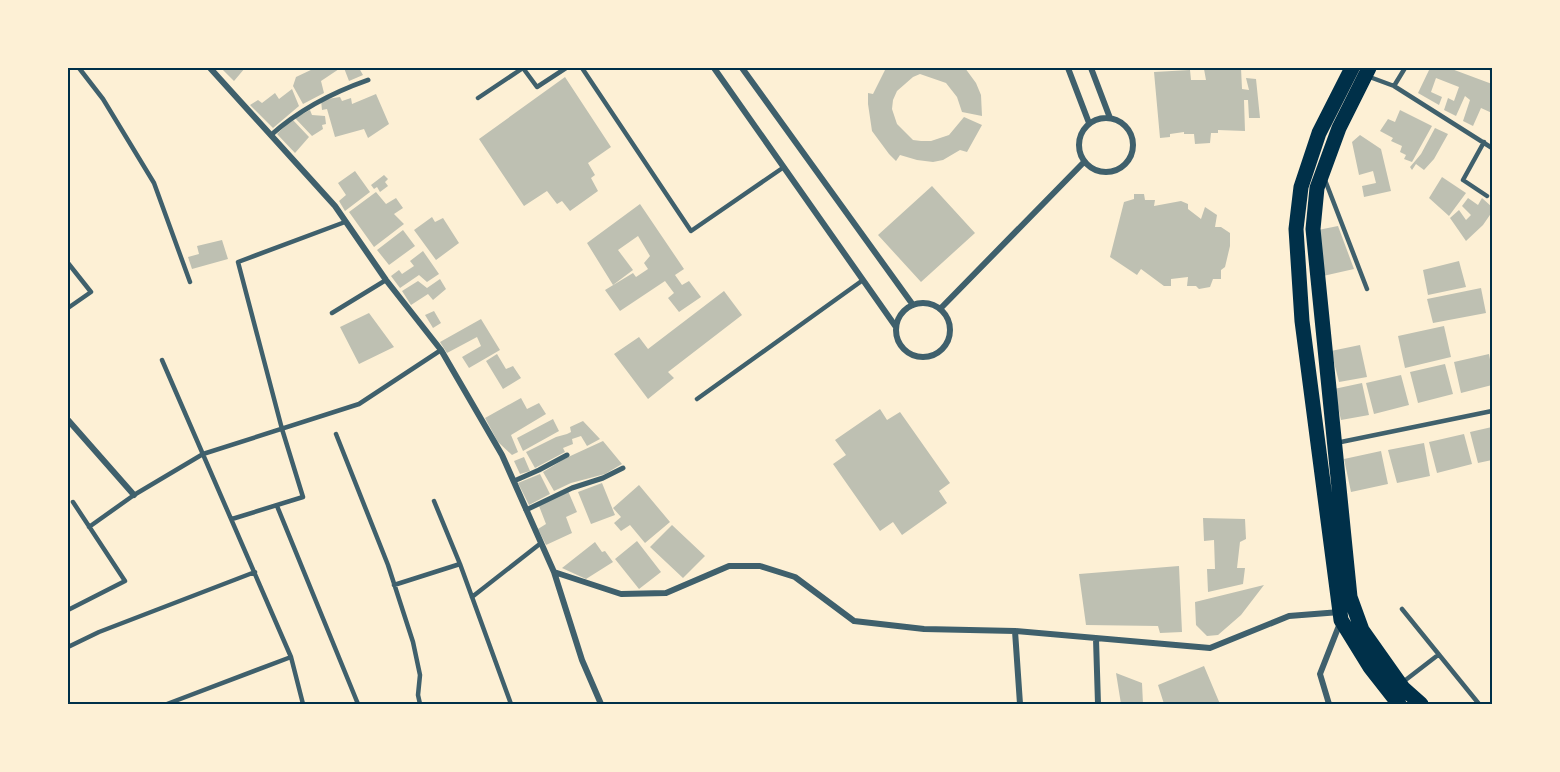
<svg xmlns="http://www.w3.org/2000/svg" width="1560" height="772" font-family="Rubik,sans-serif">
<rect width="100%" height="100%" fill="#fdf0d5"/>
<path fill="#bec0b2" d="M221,68H245L234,81Z
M315,68H338L339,69L321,81L324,93L303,104L293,86L296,77Z
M344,68H359L363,75L349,81Z
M886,68H965L976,83L981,95L982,116L962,112L957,97L946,83L920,74L913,77L897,91L893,100L892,109L897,124L913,140L921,141H931L949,135L964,117L982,125L967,152L960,150L943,160L933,162L917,160L900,155L896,161L889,154L872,131L868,104V93L873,94Z
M1220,68H1241L1242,89L1249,90L1246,78L1256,79L1260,118H1249L1248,100H1244L1245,131L1218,130V133H1211L1210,143L1195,144L1194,134H1184V132L1170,134V137L1160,138L1154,72L1190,70L1191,80H1206L1204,69Z
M1430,68H1449L1492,84V113L1481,108L1473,126L1463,121L1470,100L1465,96L1456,116L1444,110L1448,98L1454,101L1459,87L1436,78L1431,92L1442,97L1439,105L1418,93Z
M565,77L611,147L588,163L595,175L591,178L598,191L570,211L562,201L557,204L547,191L524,206L479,139Z
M292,89L299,106L273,128L250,105L258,100L262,103L275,93L279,99Z
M376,94L389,124L368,138L364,129L335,137L327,109L322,110L321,100L340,97L342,101L351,98L352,104Z
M310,110L312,115L325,116L326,124L322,125L323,129L312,136L295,118Z
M1400,110L1432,126L1412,162L1404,159L1406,155L1400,152L1402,146L1391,141L1393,138L1380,131L1388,119L1395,122Z
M292,119L309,137L295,153L277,134Z
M1435,128L1448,134L1434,159L1424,170L1416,164L1412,170L1410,167L1421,154Z
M1360,135L1381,149L1391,191L1364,197L1362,186L1376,183L1373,171L1359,175L1352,142Z
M355,171L370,192L345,211L339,201L346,195L338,183Z
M384,175L388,179L385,182L388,186L380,192L377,187L374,189L371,185Z
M1442,177L1466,193L1449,216L1429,198Z
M932,186L975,233L921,282L878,235Z
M376,192L386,204L396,198L403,208L394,214L404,224L374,247L349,212Z
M1134,194H1144L1145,200H1155L1154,206L1181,201L1188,204V209L1201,219L1205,207L1217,215L1215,227H1221L1230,233V246L1225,267L1221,270V279H1213L1210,287L1199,289L1196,286H1187L1188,277L1171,279V286H1164L1141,269L1137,275L1110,257L1124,202L1134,199Z
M1468,198L1478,205L1482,198L1492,207V212L1483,225L1466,241L1450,218L1459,210L1466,220L1471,215L1462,206Z
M640,204L684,269L675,275L682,285L689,281L701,297L679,312L668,298L674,293L665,281L620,311L605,290L633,273L636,277L648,269L644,263L650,256L638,236L618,250L633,270L613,285L587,243Z
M432,217L435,222L443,218L459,243L436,260L414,230Z
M1338,226L1354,269L1323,276L1318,230Z
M403,230L415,246L389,265L377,250Z
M222,240L228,259L192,269L188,257L199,254L197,246Z
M423,251L439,274L427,282L419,275L400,288L391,276L399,270L402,274L414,266L410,261Z
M1459,261L1466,287L1428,295L1423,270Z
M440,279L446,289L433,300L428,294L411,305L402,291L418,281L427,288Z
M1481,288L1486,313L1433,323L1427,299Z
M724,291L742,315L668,372L674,378L648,399L614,354L639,337L648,349Z
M434,311L441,323L433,328L425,315Z
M369,313L394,347L359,364L340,327Z
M481,319L500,350L469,368L462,357L481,346L477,337L447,353L440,342Z
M1444,326L1451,357L1405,368L1398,336Z
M1360,345L1367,377L1339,382L1331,351Z
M497,354L506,369L513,366L521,378L503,389L486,361Z
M1489,354L1492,370V385L1461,393L1454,362Z
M1445,364L1453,394L1418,403L1410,372Z
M1401,375L1409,405L1374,414L1366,383Z
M1362,383L1369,415L1341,420L1334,389Z
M521,398L527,409L539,403L546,414L511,435L518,452L512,455L498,442L485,418Z
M880,409L887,420L900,412L950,483L939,491L947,503L902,535L893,522L880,531L833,464L846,455L835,440Z
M553,419L559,431L523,451L517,438Z
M583,421L600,439L587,446L581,436L572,439L573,444L563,448L565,452L535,468L526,452L556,437L567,434L571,432L570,427Z
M1492,427V460L1478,463L1470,432Z
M1464,434L1472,464L1437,473L1429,442Z
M603,441L622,464L605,474L571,483L554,491L543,472L566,458Z
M1424,443L1430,476L1397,483L1388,450Z
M1381,451L1388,484L1351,492L1344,459Z
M524,457L530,471L520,474L514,461Z
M540,474L550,494L529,505L518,483Z
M602,483L615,515L591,524L578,492Z
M639,485L670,522L645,543L630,525L621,531L614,523L621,517L613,508Z
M568,491L577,512L566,517L572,533L546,545L538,529L546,524L539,506Z
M1203,518L1245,519L1246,539L1240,542L1237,568H1245L1243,584L1208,592L1207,569H1215L1214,540L1204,541Z
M672,525L705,556L683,578L650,547Z
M637,541L661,572L639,589L615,559Z
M595,542L602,552L605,551L613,562L586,579L562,568Z
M1179,566L1182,632L1160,633L1158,626L1086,625L1079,574Z
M1264,585L1241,615L1218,635L1207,636L1196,625L1195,602Z
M1204,666L1220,704H1164L1158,685Z
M1116,673L1142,683L1143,704H1121Z"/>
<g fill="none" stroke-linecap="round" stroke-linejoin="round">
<path stroke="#3f606c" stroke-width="4.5" d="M79,68L103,99L154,183L190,282
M523,68L537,87L566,68
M582,68L691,231L784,167
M1490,68H1492
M1367,76L1394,86L1492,148
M1394,86L1405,68
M478,98L523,68
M1484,142L1463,180L1487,196
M1325,180L1367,289
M68,263L91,292L68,308
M332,313L386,280
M162,360L291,657L303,704
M697,399L863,280
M336,434L388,565L413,642L420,675L418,695L420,704
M1336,443L1492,411
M434,501L460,564L511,704
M277,506L358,704
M232,519L303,497L282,429L238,262L345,222
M89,527L134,495L203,454L359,404L441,350
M394,585L460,564
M472,597L541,543
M1402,609L1479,704
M68,610L125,581L73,502
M68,647L99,632L255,572
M1403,682L1438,655
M167,704L291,657"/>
<path stroke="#3f606c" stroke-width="5" d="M271,135C300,109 331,93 368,80
M514,481L539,470L567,455
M526,510L572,488L603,478L623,468"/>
<path stroke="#3f606c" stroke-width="6" d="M210,68L335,206L386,280L441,350L502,455L554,572L582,660L601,704
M714,68L896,327
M742,68L913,305
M1068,68L1089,123
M1091,68L1110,118
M1079 145a27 27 0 1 1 54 0a27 27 0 1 1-54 0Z
M896 330a27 27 0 1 1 54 0a27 27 0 1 1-54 0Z
M940,309L1084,162
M68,420L134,495
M554,572L621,594L666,593L729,566H760L795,577L854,621L924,629L1015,631L1210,648L1289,616L1340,612
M1015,631L1020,704
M1096,639L1098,704
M1329,704L1320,674L1340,623"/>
<path stroke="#003049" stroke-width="15" d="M1352,68L1319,133L1301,187L1296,229L1302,321L1341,620L1370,667L1399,704
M1369,68L1339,128L1317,188L1313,229L1350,597L1362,630L1403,688L1421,704"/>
</g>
<rect width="1560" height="772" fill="none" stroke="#fdf0d5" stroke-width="138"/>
<rect x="69" y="69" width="1422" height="634" fill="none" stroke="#003049" stroke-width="2"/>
</svg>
